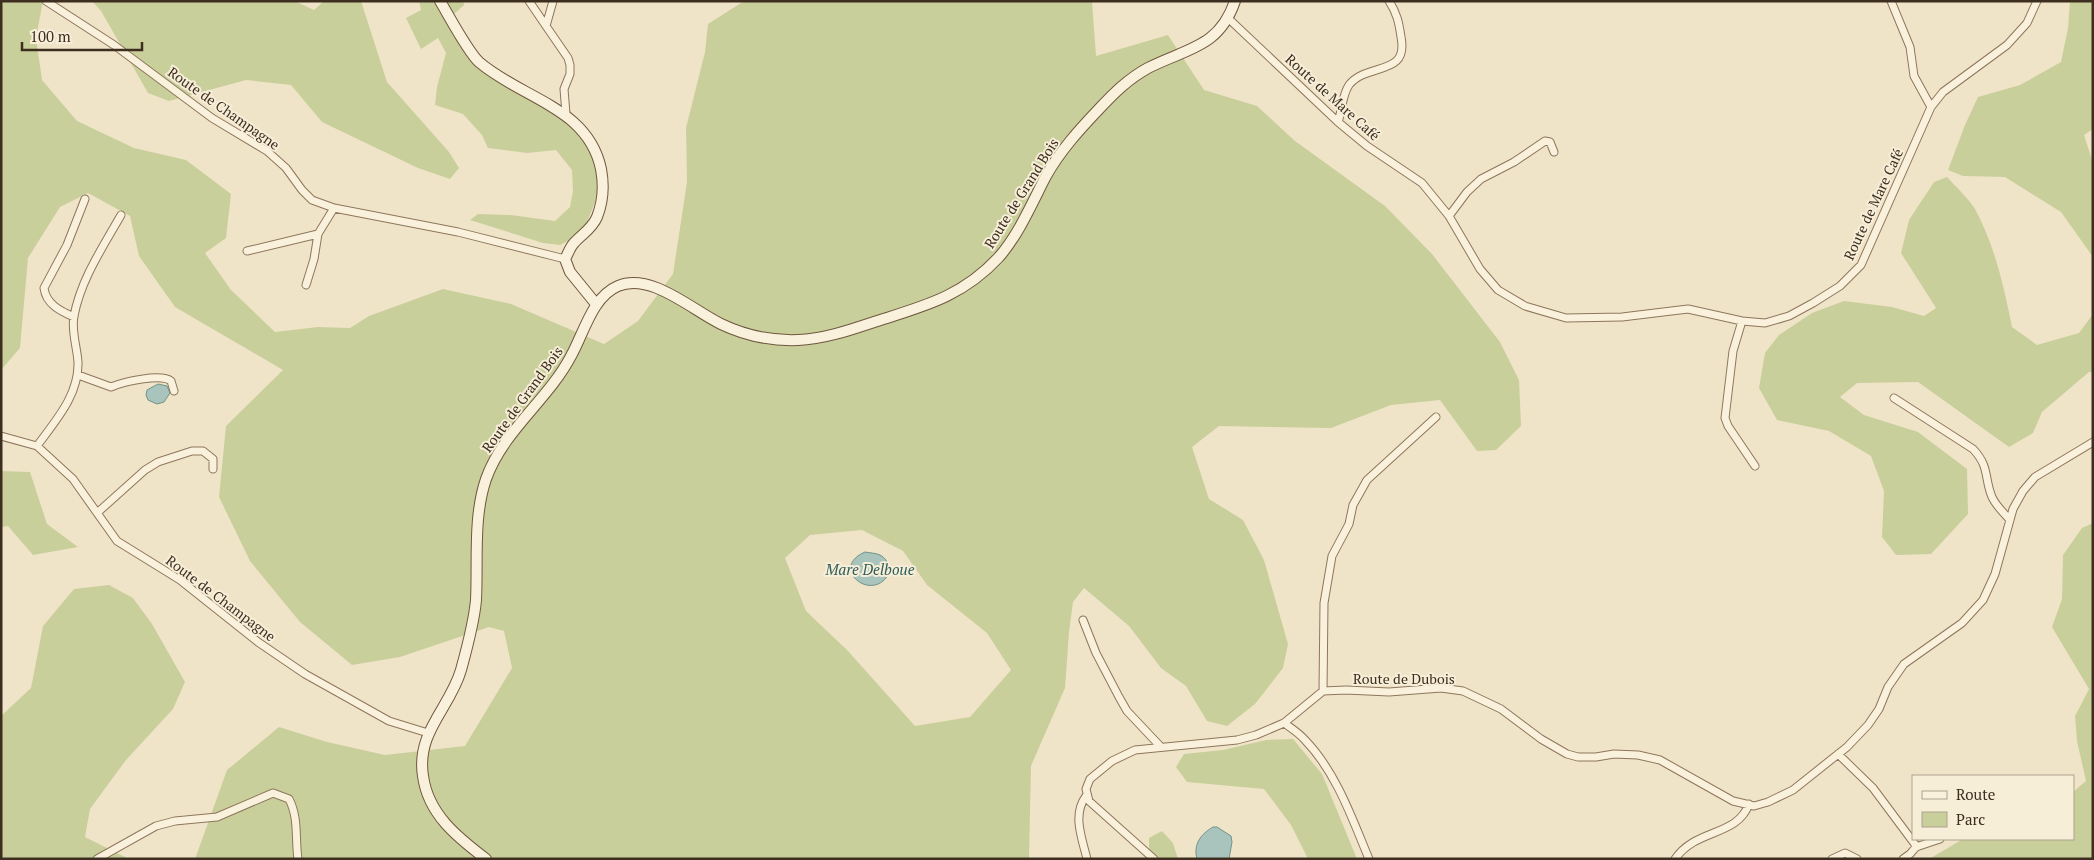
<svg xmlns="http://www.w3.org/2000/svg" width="2094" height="860" font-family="'PT Serif',serif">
<rect width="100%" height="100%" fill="#f0e4c8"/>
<path fill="#c9cf9b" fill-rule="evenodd" d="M1,1H43L36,38L42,80L77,121L134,148L186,160L231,194L226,238L205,253L231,290L275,332L318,327L350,328L369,316L443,289L511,304L604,344L638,321L673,274L687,182L686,128L705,52L708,24L744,1H1092L1096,56L1168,35L1204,90L1257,106L1295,141L1385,206L1432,254L1500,342L1519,380L1521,426L1496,450L1477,451L1440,400L1391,405L1331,428L1219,426L1192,447L1209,499L1243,520L1264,560L1288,644L1283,668L1255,704L1227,726L1207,721L1186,686L1161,668L1129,626L1084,588L1073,602L1069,632L1065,688L1031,766L1029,859H195L227,770L279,727L327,742L385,755L465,746L512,668L504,631L489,627L400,657L352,665L300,622L250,561L219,497L226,426L283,370L175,307L139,256L130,216L88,193L60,207L28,258L20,348L1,370ZM862,530L903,551L927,585L987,633L1011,670L970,717L915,726L848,651L806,611L785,558L810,535Z
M92,1H295L314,10L324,1H361L387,82L449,152L459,168L450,179L418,168L322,122L291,85L246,80L169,101L148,93L101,11Z
M419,1H463L464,5L453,15L475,63L563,116L584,136L592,153L599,181L595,202L586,225L572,239L560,245L543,243L470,220L478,214L511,215L555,221L570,207L573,191L572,170L556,150L527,153L488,148L482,135L463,114L435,105L437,87L446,53L438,38L421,49L406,18L421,10Z
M2070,1H2093V129L2084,135L2093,163V257L2061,212L2005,177L1963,176L1948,170L1965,125L1978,97L2020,85L2061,62L2068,28Z
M1947,177C1956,187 1968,198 1975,209C1995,246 2004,287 2012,327L2037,345L2079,333L2093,314V372H2089L2042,412L2033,433L2009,447L1918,382L1857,383L1840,397L1864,415L1918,432L1967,469L1968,514L1931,554L1896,555L1882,537L1884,491L1871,456L1829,431L1777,420L1759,388L1765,353L1779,335L1812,313L1844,301L1892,307L1924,316L1936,308L1901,253L1909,220L1934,182Z
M1,471L30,472L47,524L78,547L33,555L8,526L1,527Z
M2093,523V859H1929L1963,839H2073V792L2086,781L2077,741L2075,716L2089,689L2052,627L2062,599L2063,555L2082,528Z
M109,585L133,598L152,624L185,682L173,709L126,760L90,809L85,837L129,859H1V716L31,688L43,626L74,589Z
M1293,739L1322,774L1357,859H1308L1291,825L1264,789L1187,782L1176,767L1184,754L1223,750L1266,740Z
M1162,831L1173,843L1178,859H1149V838Z"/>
<path fill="#a9c4bc" stroke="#6f938a" d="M158,384L167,386L170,393L164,402L157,404L148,400L146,395L147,390Z
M865,552C870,553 876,553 880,555C890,560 892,574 883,581C864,597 832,566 865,552Z
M1213,827H1217L1231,836L1232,842L1229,859H1197C1193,844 1201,834 1213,827Z"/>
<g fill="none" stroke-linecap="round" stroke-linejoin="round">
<defs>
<path id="street" d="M46,1L114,45L212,118L267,151L286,168L302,190L312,200L334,208L458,232L565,259
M529,1L546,26L553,1
M1891,1L1910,47L1914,76L1931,107
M1229,19L1338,122L1367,146L1422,183L1449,216L1480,269L1498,290L1525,306L1566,318L1622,317L1688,309L1742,321L1765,323L1789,316L1813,303L1840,286L1861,265L1931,107L1943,92L2007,45L2027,23L2037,1
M546,26L568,58L570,65V74L564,89L566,114
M1338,122C1342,111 1342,95 1349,85C1367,62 1409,77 1401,37C1399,23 1397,13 1389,1
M1449,216L1467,192L1481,179L1514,162L1545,141L1550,142L1554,152
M247,251L318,234L334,208
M306,285L314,259L318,234
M74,317C60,311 46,304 44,288L67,245L85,199
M1742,321L1733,351L1725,418L1728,426L1755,466
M78,375L111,387C123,382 161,373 171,381L174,391
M1894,398L1973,449C1990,467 1984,478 1992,497C1996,506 2004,513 2010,520
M1,436L37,446L73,479L117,541L180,580L258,642L305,674L389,721L428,733
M37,446C56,420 79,395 78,362C77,347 71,330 74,316C81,279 103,247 121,215
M97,513L145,470L158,462L192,451H203L213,459V469
M1083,620L1096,653L1119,697L1127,711L1160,746
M1323,691L1324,603L1332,556L1349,524L1353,505L1367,480L1436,417
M1284,723C1291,728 1299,733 1305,740C1336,772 1352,818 1369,859
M1838,754L1873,788L1917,847
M1086,796C1072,815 1082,838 1087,859
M97,859L156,826L175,821L217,817L273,793L289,799C299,818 295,839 298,859
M1154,859L1089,801L1086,789L1090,779L1112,761L1135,750L1237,740L1256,735L1284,723L1323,691L1346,690L1389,692L1441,688L1463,691L1501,709L1541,739L1567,754L1578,757H1596L1614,754L1638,755L1660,760L1733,801L1754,806L1768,802L1793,790L1847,747L1868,725L1879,709L1888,687L1904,664L1962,623L1983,600L1995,574L2013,509L2023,491L2035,477L2093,442
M1675,859C1696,828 1737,837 1749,804
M1832,859L1845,853L1857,859
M1903,859L1910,854L1916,847L1940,839"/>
<path id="secondary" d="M440,1C449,16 468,52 479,62C522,99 588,107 601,169C604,185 603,202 597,217C592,229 582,234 574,243C570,247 568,254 565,259L570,272L596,304
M486,859C457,837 428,814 423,776C416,732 450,708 461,670C467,648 474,623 476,600C478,561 473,517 486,479C503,431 548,400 571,356C584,333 592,297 618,286C651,272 692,310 721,324C744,335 772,341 798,340C824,339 850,330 874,322C924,306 962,297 999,257C1019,234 1032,203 1046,176C1060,151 1079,130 1099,109C1114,93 1128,79 1148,68C1187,48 1219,48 1235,1"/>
</defs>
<use href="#street" stroke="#8d765c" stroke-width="9"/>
<use href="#secondary" stroke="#6f573f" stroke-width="12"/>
<use href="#street" stroke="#faf1dc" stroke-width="7"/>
<use href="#secondary" stroke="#faf1dc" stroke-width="10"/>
</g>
<g text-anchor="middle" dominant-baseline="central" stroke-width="4" stroke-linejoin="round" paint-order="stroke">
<g font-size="14" fill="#3d2e20" stroke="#f7eed8">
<text transform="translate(1333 97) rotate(42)">Route de Mare Café</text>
<text transform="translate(224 108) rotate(35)">Route de Champagne</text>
<text transform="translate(1021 193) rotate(-58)">Route de Grand Bois</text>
<text transform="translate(1873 204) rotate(-65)">Route de Mare Café</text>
<text transform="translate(522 399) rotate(-54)">Route de Grand Bois</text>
<text transform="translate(221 598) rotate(37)">Route de Champagne</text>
<text x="1404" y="678">Route de Dubois</text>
</g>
<g font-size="15" font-style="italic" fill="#2f5d5a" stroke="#f7eed8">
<text x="870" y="569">Mare Delboue</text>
</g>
</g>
<rect width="2094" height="860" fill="none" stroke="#3d2e20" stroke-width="5"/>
<rect x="1912" y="775" width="162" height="65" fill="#f7eed8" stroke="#ada18e"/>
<rect x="1922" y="791" width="25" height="8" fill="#faf1dc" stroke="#ada18e"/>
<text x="1956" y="800" font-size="15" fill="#3d2e20">Route</text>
<rect x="1922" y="812" width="25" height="15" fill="#c9cf9b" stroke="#ada18e"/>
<text x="1956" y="825" font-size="15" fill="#3d2e20">Parc</text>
<path d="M22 42v8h120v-8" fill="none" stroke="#3d2e20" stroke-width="2.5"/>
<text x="30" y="42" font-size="15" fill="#3d2e20" stroke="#f7eed8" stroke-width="4" paint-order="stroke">100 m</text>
</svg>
